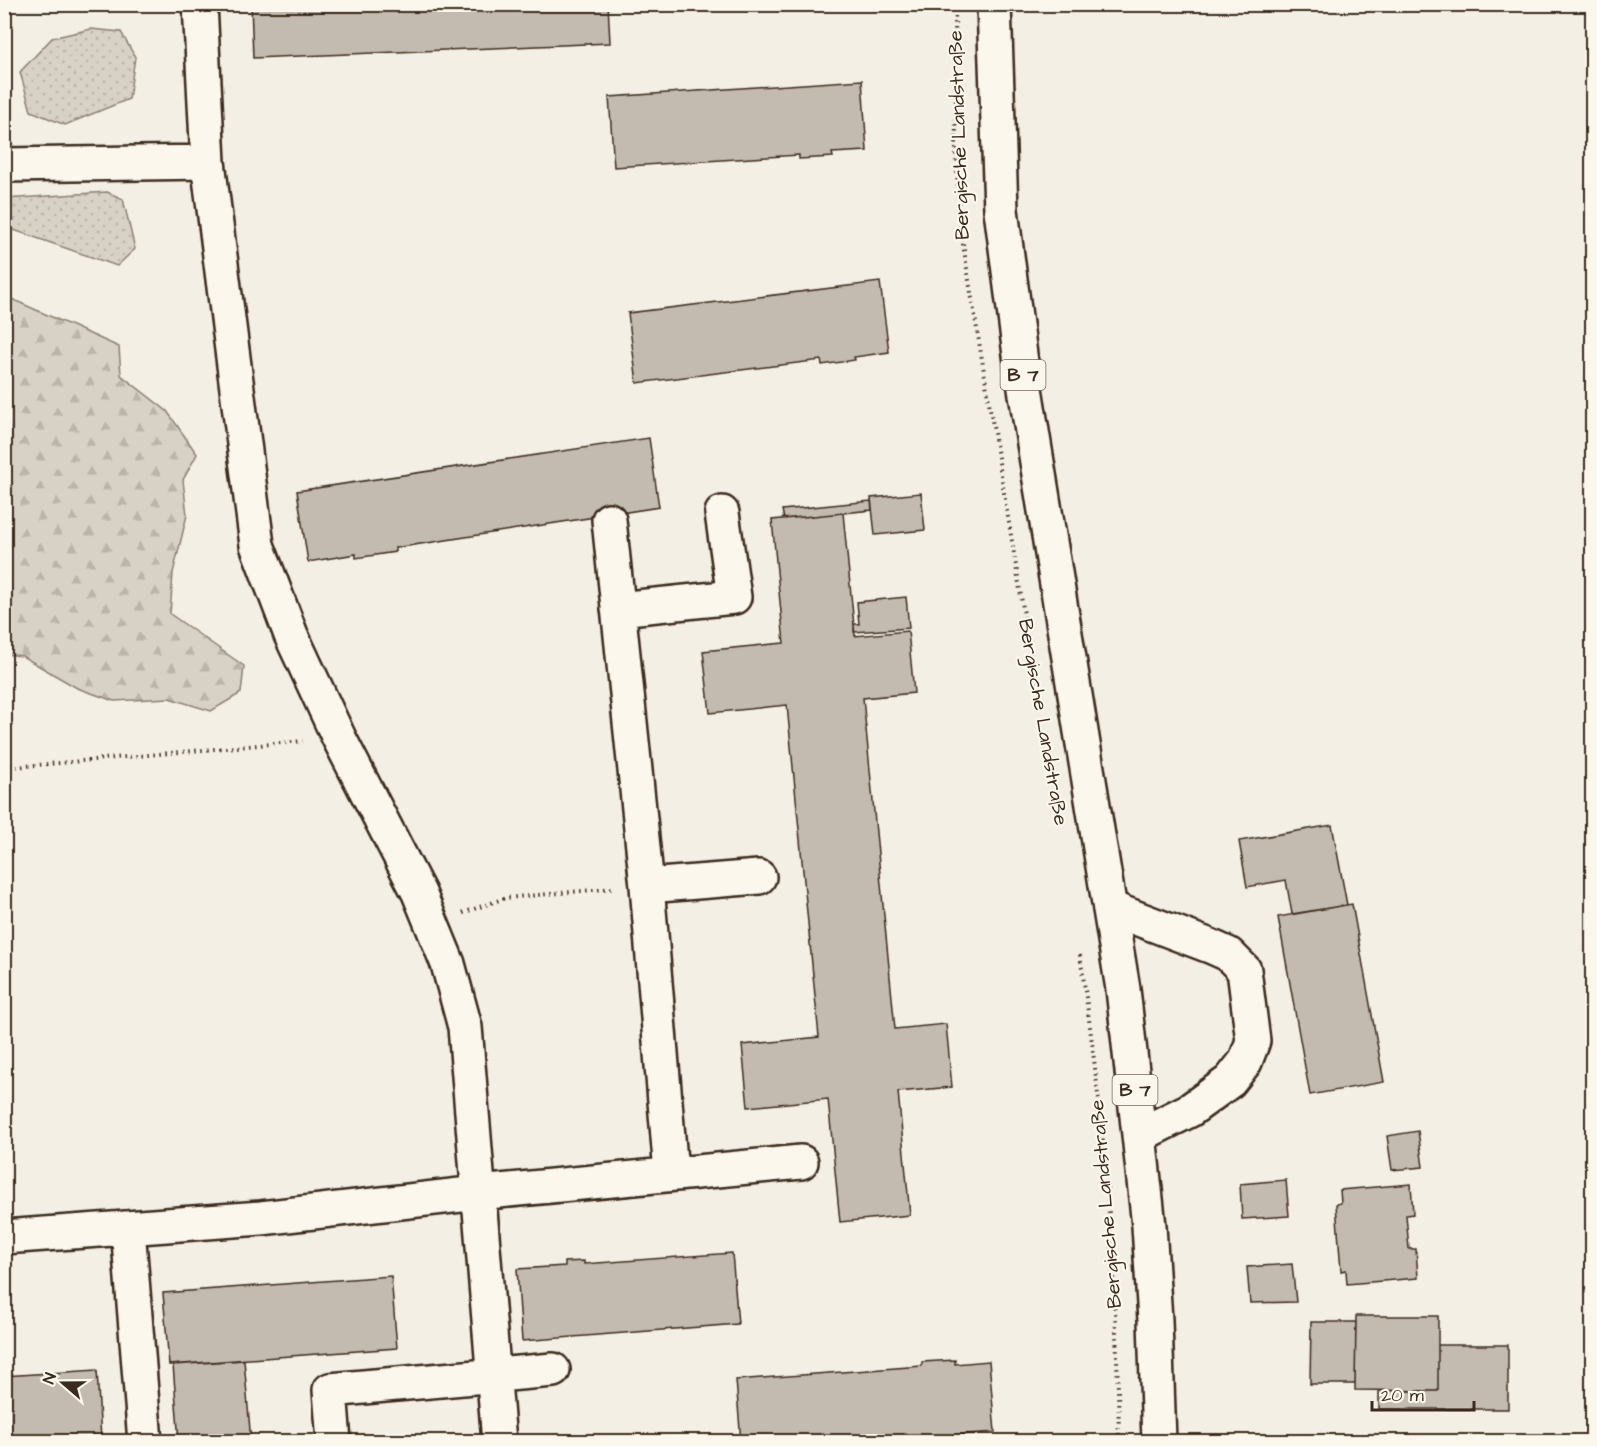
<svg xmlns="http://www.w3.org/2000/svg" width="1597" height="1446" font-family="'Architects Daughter',sans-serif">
<defs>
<pattern id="green-dots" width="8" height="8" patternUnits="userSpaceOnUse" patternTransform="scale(1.5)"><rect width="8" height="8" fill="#d8d1c6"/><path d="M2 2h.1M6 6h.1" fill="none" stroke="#bab4aa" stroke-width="1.8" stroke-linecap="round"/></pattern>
<pattern id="forest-firs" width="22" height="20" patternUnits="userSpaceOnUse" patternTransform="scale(1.5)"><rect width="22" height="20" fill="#d8d1c6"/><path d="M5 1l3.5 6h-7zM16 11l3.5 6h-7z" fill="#bab4aa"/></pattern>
</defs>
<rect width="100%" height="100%" fill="#f3efe4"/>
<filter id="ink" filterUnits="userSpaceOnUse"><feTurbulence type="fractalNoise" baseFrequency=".0167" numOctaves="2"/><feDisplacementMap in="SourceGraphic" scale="12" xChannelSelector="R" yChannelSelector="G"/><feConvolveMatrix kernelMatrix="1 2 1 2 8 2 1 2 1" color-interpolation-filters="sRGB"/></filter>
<g filter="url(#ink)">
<path fill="url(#green-dots)" stroke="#8a7e72" stroke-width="1.5" d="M91,29L121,32L135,57L129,99L65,125L31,111L20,72L52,38Z
M107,192L123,199L135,249L117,266L5,227V199Z"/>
<path fill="url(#forest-firs)" stroke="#8a7e72" stroke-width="1.5" d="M5,296L119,347L121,375L167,411L197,454L183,480L187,515L173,573L170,614L244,666L241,693L211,711L169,698L114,701L77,688L22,656L5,654Z"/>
<path fill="#c3bbb0" stroke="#3b2a1e" stroke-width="1.5" d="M251,4H608L610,43L253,58Z
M862,80L867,151L832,153L833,157L799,159V155L614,167L609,97Z
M880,282L889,352L854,357L855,360L822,365L821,360L637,383L628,313Z
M649,438L659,507L395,548V552L356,558V554L308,562L297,491Z
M921,493L925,530L875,535L871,498Z
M871,501L872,510L784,519L782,510Z
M843,513L855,636L908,631L914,693L863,698L895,1029L946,1024L952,1087L898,1092L910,1215L840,1222L828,1099L748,1107L742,1045L819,1037L787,705L710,713L703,651L784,643L772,520Z
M906,597L909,628L854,632V624H859L857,602Z
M1332,825L1347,905L1292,914L1286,880L1247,887L1239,841Z
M1352,904L1384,1082L1310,1095L1278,917Z
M1418,1131L1423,1167L1392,1170L1387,1136Z
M1286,1180L1289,1216L1242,1219L1240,1184Z
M1411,1184L1413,1214L1406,1215L1409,1249H1416L1418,1278L1347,1284L1346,1270L1341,1271L1336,1204L1341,1203L1340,1190Z
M732,1253L738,1324L522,1341L517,1269L565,1266V1262L584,1261V1264Z
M1292,1264L1296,1302L1250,1303L1247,1267Z
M391,1276L397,1348L169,1365L163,1293Z
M1356,1316H1438V1391L1355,1390Z
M1311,1322H1356L1355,1384H1310Z
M1438,1345H1508V1409H1379V1391H1438Z
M244,1360L251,1442H179L173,1365Z
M955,1360V1364L989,1361L995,1432L867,1442H741L736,1380L922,1366V1362Z
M97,1370L101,1440L4,1442V1376Z"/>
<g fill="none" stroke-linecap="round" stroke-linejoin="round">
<defs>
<path id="minor" d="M200,4L208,162L257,545L291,635L339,738L419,893L448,964L465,1027L499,1442
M4,165L208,162
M609,520L647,886L671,1173
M618,609L734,597L722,513
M647,886L759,877
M1110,908L1210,946L1228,954L1244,970L1253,1041L1245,1062L1230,1081L1190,1110L1140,1135
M128,1228L145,1442
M4,1237L261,1218L478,1193L801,1162
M334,1442L330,1390L553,1370"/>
<path id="major" d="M994,4L1001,210L1022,370L1123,989L1149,1226L1155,1320L1159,1442"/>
</defs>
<use href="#minor" stroke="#3b2a1e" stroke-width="38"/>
<use href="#major" stroke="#3b2a1e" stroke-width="38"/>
<path stroke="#3b2a1e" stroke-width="4" stroke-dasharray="1.5 4.5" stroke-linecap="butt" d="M955,4L956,152L960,226L1037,693
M4,768L303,741
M463,913L505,898L615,888
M1080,955C1104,1116 1117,1279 1119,1442"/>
<use href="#minor" stroke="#fbf7ec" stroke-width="33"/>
<use href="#major" stroke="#fbf7ec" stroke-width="33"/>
</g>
</g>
<g text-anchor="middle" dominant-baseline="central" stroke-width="4.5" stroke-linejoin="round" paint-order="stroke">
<g fill="#fbf7ec" stroke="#75685c" stroke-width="1.5">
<rect x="1000.5" y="360" width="45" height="30" rx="4.5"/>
<rect x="1112.5" y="1075" width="45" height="30" rx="4.5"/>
</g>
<g font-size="18" font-weight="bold" fill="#3b2a1e">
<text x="1023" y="375">B 7</text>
<text x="1135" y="1090">B 7</text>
</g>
<g font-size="20" fill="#3b2a1e" stroke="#fbf7ec">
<text transform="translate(959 135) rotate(-92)">Bergische Landstraße</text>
<text transform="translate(1043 722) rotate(80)">Bergische Landstraße</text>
<text transform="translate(1106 1204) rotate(-95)">Bergische Landstraße</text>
</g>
</g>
<rect width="1597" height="1446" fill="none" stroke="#fbf7ec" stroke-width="24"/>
<rect x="12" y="12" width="1573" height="1422" fill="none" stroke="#3b2a1e" stroke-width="2" filter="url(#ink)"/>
<g transform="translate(63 1383) rotate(290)" stroke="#fbf7ec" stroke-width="4.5" paint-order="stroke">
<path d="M0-4.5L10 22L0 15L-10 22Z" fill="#3b2a1e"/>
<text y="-9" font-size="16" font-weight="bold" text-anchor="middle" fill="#3b2a1e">N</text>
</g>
<path d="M1372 1401v9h102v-9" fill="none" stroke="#3b2a1e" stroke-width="3"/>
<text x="1381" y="1401" font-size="18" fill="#3b2a1e" stroke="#fbf7ec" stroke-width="4.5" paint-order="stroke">20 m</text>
</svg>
